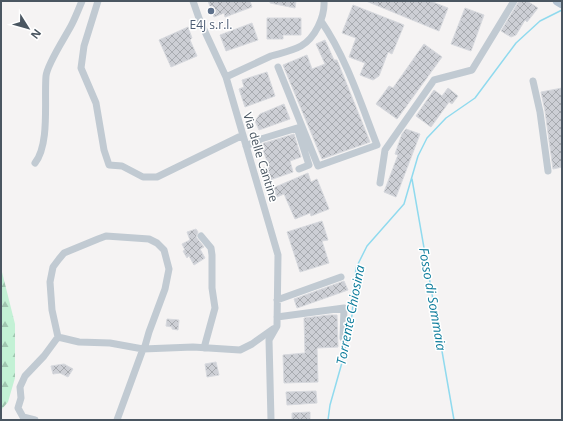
<svg xmlns="http://www.w3.org/2000/svg" width="563" height="421" font-family="'Open Sans',sans-serif">
<defs>
<pattern id="forest-firs" width="22" height="20" patternUnits="userSpaceOnUse"><rect width="22" height="20" fill="#c3f1d5"/><path d="M5 1l3.5 6h-7zM16 11l3.5 6h-7z" fill="#a0c6b0"/></pattern>
<pattern id="building-cross-hatch" width="8" height="8" patternUnits="userSpaceOnUse"><rect width="8" height="8" fill="#cdcfd5"/><path d="M0 0l8 8M0 8l8-8" fill="none" stroke="#a8abb0"/></pattern>
</defs>
<rect width="100%" height="100%" fill="#f5f3f3"/>
<path fill="url(#forest-firs)" d="M1,268L15,324V378L8,402L1,410Z"/>
<g fill="none" stroke-linecap="round" stroke-linejoin="round">
<path stroke="#90daee" stroke-width="1.5" d="M412,179L454,420
M328,420L330,405L343,359L352,315L356,268L367,246L404,204L418,156L427,138L446,118L475,98L516,43L540,21L562,10"/>
</g>
<path fill="url(#building-cross-hatch)" stroke="#d7d9de" d="M208,1H250L252,7L225,17L224,13L214,17Z
M270,1H296L295,8L270,3Z
M366,1H430L448,8L439,31Z
M519,1H527L538,8L527,22L525,20L516,35L511,37L501,31Z
M353,5L404,25L392,54L388,52L379,76L373,80L360,75L365,63L349,57L356,38L342,33Z
M465,8L484,15L471,51L451,44Z
M267,18H301V35H283V39H267Z
M252,23L258,40L226,51L220,35Z
M188,27L192,38L190,40L197,56L171,67L159,40Z
M325,40L334,60H337L370,142L322,159L283,65L307,55L312,69L325,64L316,44Z
M424,44L442,57L397,119L376,104L389,86L393,88Z
M267,72L275,96L245,107L239,89L244,87L242,80Z
M448,88L458,96L452,104L449,102L431,127L416,116L434,90L442,96Z
M562,88V167L553,169L545,111L541,92Z
M284,104L290,119L259,130L255,121L260,114Z
M406,129L420,134L396,197L384,192L398,155L395,154L402,134Z
M294,134L301,157L290,161L293,172L267,181L263,168L269,167L261,144Z
M308,173L311,182L317,179L329,209L311,216L310,213L295,219L284,194L277,197L273,188Z
M322,221L328,240L322,241L329,263L300,272L287,232Z
M196,229L198,232L196,237L204,247L200,249L205,258L194,265L189,256L187,258L183,251L185,250L182,244L190,240L187,232Z
M344,281L348,290L297,308L294,299Z
M329,315H337L338,347L317,348L318,382L284,383L283,355L305,353L304,318Z
M167,319L179,320L178,330L172,329V327L166,326Z
M216,362L219,375L207,377L205,364Z
M64,364L73,369L68,377L60,373L53,374L51,366Z
M316,391L317,403L287,405L286,392Z
M310,412V420H292V413Z"/>
<g fill="none" stroke-linecap="round" stroke-linejoin="round">
<path stroke="#c1cad2" stroke-width="7" d="M98,1L84,46L81,68L96,103L104,150L109,165L122,166L143,177H157L243,135
M193,1L200,21L226,77L278,255L277,326L269,340L271,420
M278,67L318,166L377,145C361,104 346,57 321,21
M226,77C241,70 256,63 271,56C281,53 292,51 301,46C315,38 325,17 324,1
M533,81L540,112L548,171
M246,146L261,139L297,128L309,165L299,169
M35,163C50,144 44,100 46,76C47,64 66,36 72,24C76,16 79,8 82,1
M380,183L385,150L434,80L472,70L514,1
M201,236L211,248L212,255V288L215,308L204,348
M277,300L341,277
M277,317L344,308L343,338
M58,337L79,342L110,343L143,349L193,347L240,350L252,344L273,329
M35,420L23,417L18,408L21,398L20,387L25,376L44,356L58,337L52,310L50,282L53,267L59,259L64,253L98,239L106,236L149,239L157,243L164,250L169,269L165,289L149,332L145,346L143,349L117,420"/>
<path stroke="#b3c2d1" stroke-width="9" d="M557,1L562,4"/>
</g>
<circle fill="#5c6f8a" stroke="#fff" stroke-width="1.5" cx="211" cy="11" r="4"/>
<g text-anchor="middle" dominant-baseline="central" stroke-width="3" stroke-linejoin="round" paint-order="stroke">
<g font-size="12" fill="#4e5e75" stroke="#fff">
<text x="211" y="24">E4J s.r.l.</text>
</g>
<g font-size="12" fill="#4a5661" stroke="#fff">
<text transform="translate(261 157) rotate(73)">Via delle Cantine</text>
</g>
<g font-size="13" font-style="italic" fill="#0c7c9b" stroke="#fff">
<text transform="translate(433 299) rotate(80)">Fosso di Sommaia</text>
<text transform="translate(350 315) rotate(-79)">Torrente Chiosina</text>
</g>
</g>
<rect width="563" height="421" fill="none" stroke="#4a5661" stroke-width="4"/>
<g transform="translate(28 28) rotate(127)" stroke="#ffffff" stroke-width="3" paint-order="stroke">
<path d="M0-3L7 15L0 10L-7 15Z" fill="#4a5661"/>
<text y="-6" font-size="11" font-weight="bold" text-anchor="middle" fill="#4a5661">N</text>
</g>
</svg>
